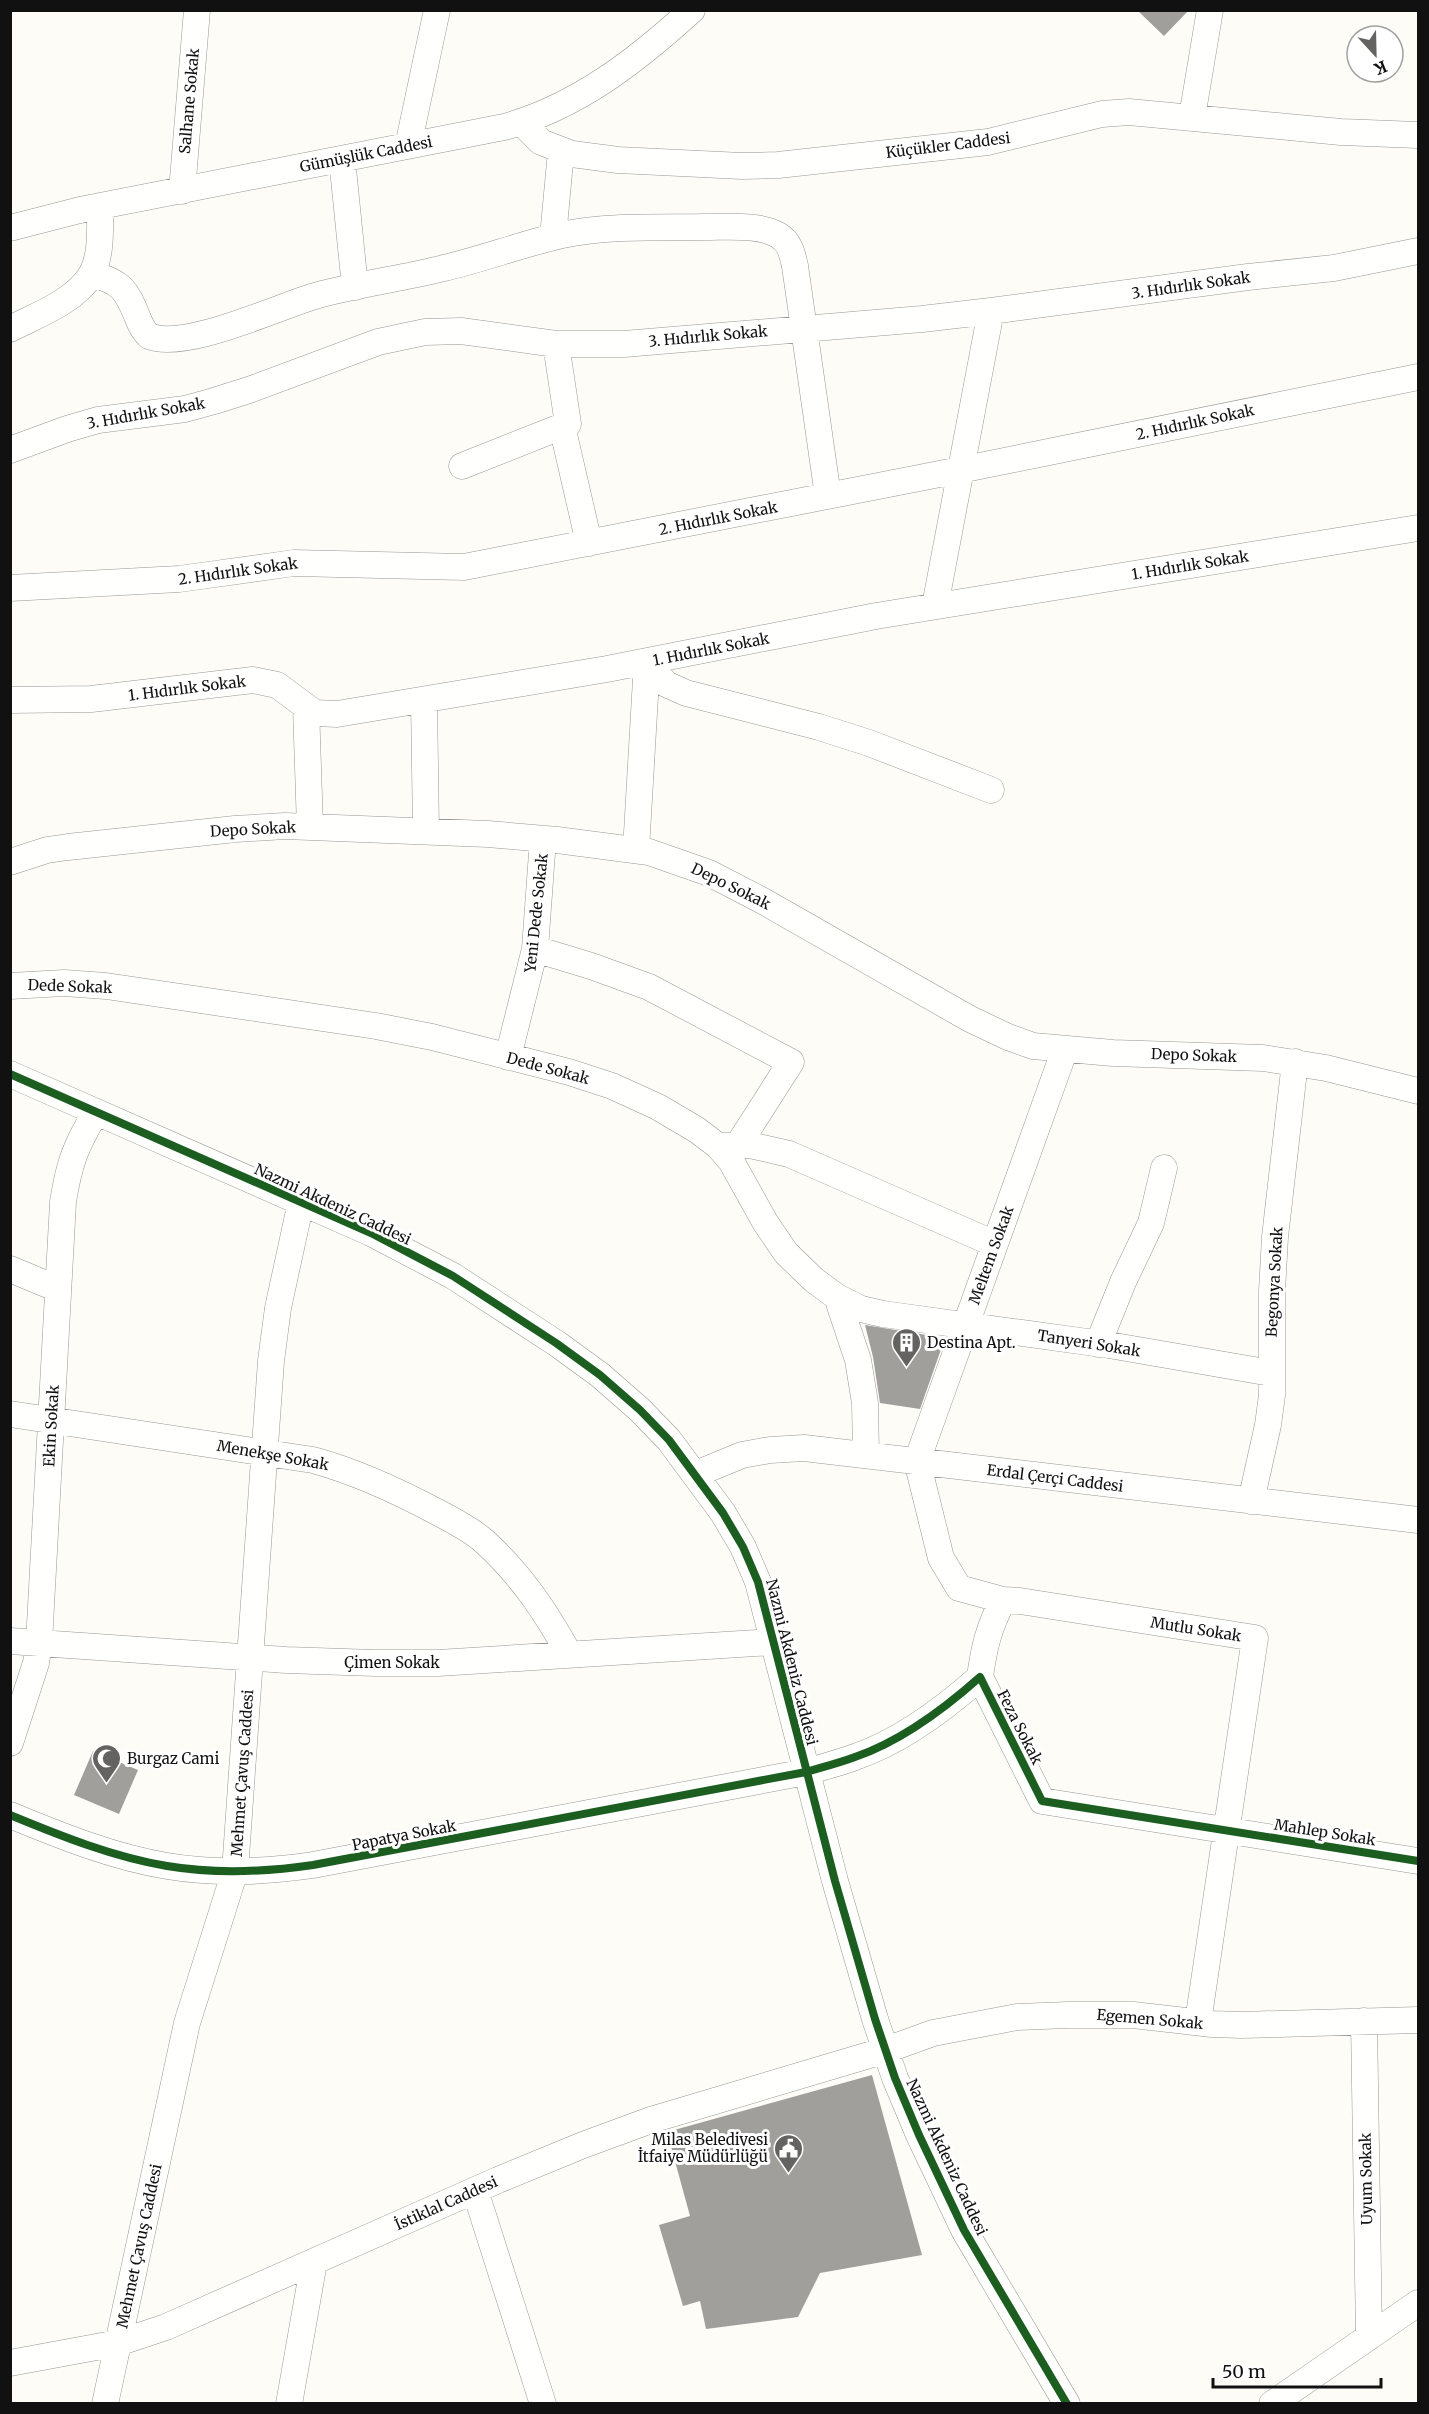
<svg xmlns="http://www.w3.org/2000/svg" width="1429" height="2414" font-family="Merriweather,serif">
<rect width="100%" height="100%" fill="#fdfcf7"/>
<path fill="#a19f9c" d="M1137,10H1189L1164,36Z
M865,1325L945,1338L920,1409L880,1403L873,1357Z
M93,1751L138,1770L119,1814L74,1795Z
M872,2075L922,2255L820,2273L798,2317L706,2329L700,2301L683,2306L659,2225L690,2216L667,2132Z"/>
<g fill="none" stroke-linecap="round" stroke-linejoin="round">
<defs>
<path id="minor" d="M1192,117L1210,10
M521,122L541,142L572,154L618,160L742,166L778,165L988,142L1102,114L1129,112L1341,132L1418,135
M408,146L437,10
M342,159L355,287
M182,191L197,10
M10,228L80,210L504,127C577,107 636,61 692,10
M553,237L561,151
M92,274C121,282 126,289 137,316C140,324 143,331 149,336C185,351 277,307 315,296C357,284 401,279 444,268C483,259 522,244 562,235C609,225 659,228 706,227C728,227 759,224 778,235C790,242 792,253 795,266L828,496
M10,329C37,315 74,302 91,275C102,256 100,227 100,206
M562,426L589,543
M10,450L67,429L98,420L185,409L214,401L249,390L378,342L425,332L461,331L556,344H624L922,319L991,311L1248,277L1334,268L1418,251
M462,466L568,424L556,344
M10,588L179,579L294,563L464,567L960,470L1418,377
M935,606L991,311
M647,662L666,684L686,693L819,727L869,743L991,790
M10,700L91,699L253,680L277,685L315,713L337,714L607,669L876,616L1418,528
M424,700L426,831
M306,707L310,827
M636,850L647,662
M10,862L47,850L68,847L235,829L285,826L488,834L557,840L649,852L709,873L763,901L970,1019L1008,1037L1033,1046L1113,1053L1263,1058L1326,1068L1418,1091
M535,949L591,966L649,987L791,1062L738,1145
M10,986L64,983L106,986L376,1026L432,1037L569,1072L612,1086L658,1107L697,1130L718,1146L731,1161L765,1222L786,1253L814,1280L837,1297L858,1360L865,1403L866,1455
M1065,1049L917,1461L941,1558L959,1588L1003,1600L1020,1601L1255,1638L1198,2022
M508,1057L535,949L543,839
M10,1074L371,1233L453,1276L556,1343L600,1375L640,1410L669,1440L723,1513L743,1547L758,1582L835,1881L875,2019L895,2078L919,2135L964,2230L1067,2404
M725,1146L750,1145L789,1154L995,1244
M10,1269L58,1289
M837,1297L861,1309L883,1314L1109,1345L1271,1373
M1098,1344L1123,1282L1151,1223L1164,1168
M10,1414L313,1460C357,1472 398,1491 439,1513C454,1521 472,1530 485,1542C521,1575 546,1612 569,1654
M696,1474L742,1455L770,1450L804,1448L1418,1520
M1251,1501L1268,1425L1272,1395V1291L1275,1237L1295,1062
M10,1641L286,1660L375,1663H438L773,1642
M980,1677C984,1647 989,1627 1003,1600
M10,1743L36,1663L39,1643L63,1202C69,1163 76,1145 96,1112
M10,1815C61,1836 113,1857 167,1866C215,1874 265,1872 313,1865L806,1772C823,1767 839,1763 855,1757C902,1741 944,1709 980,1677L1042,1801L1418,1861
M1364,2021L1369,2337
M475,2190L543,2404
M10,2363L118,2343L166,2327L498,2180L583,2145L651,2120L886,2050L933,2033L1017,2017L1068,2015H1133L1212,2024L1241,2025L1418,2020
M105,2404L187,2023L235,1871L271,1361L278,1308L301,1202
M289,2404L314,2262
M1272,2404L1418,2303"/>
</defs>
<use href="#minor" stroke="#979795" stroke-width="27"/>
<use href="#minor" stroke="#fffffe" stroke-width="26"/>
<defs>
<path id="cycleway" d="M10,1074L371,1233L453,1276L556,1343L600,1375L640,1410L669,1440L723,1513L743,1547L758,1582L835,1881L875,2019L895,2078L919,2135L964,2230L1067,2404
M10,1815C61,1836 113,1857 167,1866C215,1874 265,1872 313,1865L806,1772C823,1767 839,1763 855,1757C902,1741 944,1709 980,1677L1042,1801L1418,1861"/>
</defs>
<use href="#cycleway" stroke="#fff" stroke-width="11"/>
<use href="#cycleway" stroke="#1b5e20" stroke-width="8"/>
</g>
<defs>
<symbol id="building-pin" viewBox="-11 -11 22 30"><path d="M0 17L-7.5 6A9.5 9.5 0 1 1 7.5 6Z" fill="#646362" stroke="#fff"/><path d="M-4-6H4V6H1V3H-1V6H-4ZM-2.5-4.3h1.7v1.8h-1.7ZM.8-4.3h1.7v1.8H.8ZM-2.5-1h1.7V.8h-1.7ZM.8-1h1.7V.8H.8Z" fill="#fff"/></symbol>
<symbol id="mosque-pin" viewBox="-11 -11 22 30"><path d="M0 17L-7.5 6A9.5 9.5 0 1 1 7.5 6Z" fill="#646362" stroke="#fff"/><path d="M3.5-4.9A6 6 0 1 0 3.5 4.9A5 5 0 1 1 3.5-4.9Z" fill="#fff"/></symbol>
<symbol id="civic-pin" viewBox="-11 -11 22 30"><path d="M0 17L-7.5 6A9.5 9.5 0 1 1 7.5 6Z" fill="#646362" stroke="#fff"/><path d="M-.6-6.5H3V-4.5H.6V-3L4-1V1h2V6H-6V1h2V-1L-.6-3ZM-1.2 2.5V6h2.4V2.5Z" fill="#fff"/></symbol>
</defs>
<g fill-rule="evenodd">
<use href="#building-pin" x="890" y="1326" width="33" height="45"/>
<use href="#mosque-pin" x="90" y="1742" width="33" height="45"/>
<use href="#civic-pin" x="772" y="2132" width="33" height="45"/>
</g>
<g text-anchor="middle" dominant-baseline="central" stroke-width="6" stroke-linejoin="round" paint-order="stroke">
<g font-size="15" fill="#111" stroke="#fff">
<text transform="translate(189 101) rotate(-85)">Salhane Sokak</text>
<text transform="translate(948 145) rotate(-7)">Küçükler Caddesi</text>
<text transform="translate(366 154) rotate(-11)">Gümüşlük Caddesi</text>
<text transform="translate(1191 285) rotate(-8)">3. Hıdırlık Sokak</text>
<text transform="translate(708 336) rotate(-5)">3. Hıdırlık Sokak</text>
<text transform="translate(146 413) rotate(-10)">3. Hıdırlık Sokak</text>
<text transform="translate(1195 422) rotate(-12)">2. Hıdırlık Sokak</text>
<text transform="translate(718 518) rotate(-11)">2. Hıdırlık Sokak</text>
<text transform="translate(1190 565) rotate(-9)">1. Hıdırlık Sokak</text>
<text transform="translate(238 571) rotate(-8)">2. Hıdırlık Sokak</text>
<text transform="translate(711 649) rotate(-11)">1. Hıdırlık Sokak</text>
<text transform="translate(187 688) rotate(-7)">1. Hıdırlık Sokak</text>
<text transform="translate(253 829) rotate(-3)">Depo Sokak</text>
<text transform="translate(731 886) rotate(26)">Depo Sokak</text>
<text transform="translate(536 913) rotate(-84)">Yeni Dede Sokak</text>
<text transform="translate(70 986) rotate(2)">Dede Sokak</text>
<text transform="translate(1194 1055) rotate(2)">Depo Sokak</text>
<text transform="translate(548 1068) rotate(15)">Dede Sokak</text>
<text transform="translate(333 1204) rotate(25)">Nazmi Akdeniz Caddesi</text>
<text transform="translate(991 1255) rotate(-70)">Meltem Sokak</text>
<text transform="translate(1274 1282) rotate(-87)">Begonya Sokak</text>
<text transform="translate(1089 1343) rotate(9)">Tanyeri Sokak</text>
<text transform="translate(51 1426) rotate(-87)">Ekin Sokak</text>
<text transform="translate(273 1455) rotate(10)">Menekşe Sokak</text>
<text transform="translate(1055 1478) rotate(7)">Erdal Çerçi Caddesi</text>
<text transform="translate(1196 1629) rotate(9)">Mutlu Sokak</text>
<text x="392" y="1662">Çimen Sokak</text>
<text transform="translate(792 1662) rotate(76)">Nazmi Akdeniz Caddesi</text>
<text transform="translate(1020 1727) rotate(63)">Feza Sokak</text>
<text transform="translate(242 1773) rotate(-86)">Mehmet Çavuş Caddesi</text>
<text transform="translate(1325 1832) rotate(9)">Mahlep Sokak</text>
<text transform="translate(404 1835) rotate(-11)">Papatya Sokak</text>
<text transform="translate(1150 2019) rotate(5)">Egemen Sokak</text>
<text transform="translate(947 2157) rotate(65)">Nazmi Akdeniz Caddesi</text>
<text transform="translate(1366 2179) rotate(-91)">Uyum Sokak</text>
<text transform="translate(446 2203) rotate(-24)">İstiklal Caddesi</text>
<text transform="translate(139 2246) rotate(-78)">Mehmet Çavuş Caddesi</text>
</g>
<g font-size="15" fill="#111" stroke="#fff" text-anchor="start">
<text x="927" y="1342">Destina Apt.</text>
<text x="127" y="1758">Burgaz Cami</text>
<text x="768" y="2139" text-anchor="end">Milas Belediyesi<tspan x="768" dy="17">İtfaiye Müdürlüğü</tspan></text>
</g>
</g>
<rect width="1429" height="2414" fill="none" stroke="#111111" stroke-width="24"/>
<g transform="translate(1375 54) rotate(158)"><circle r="28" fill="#ffffff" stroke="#a0a0a0" stroke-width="1.5"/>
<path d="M0-4.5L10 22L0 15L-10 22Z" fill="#646362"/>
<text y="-9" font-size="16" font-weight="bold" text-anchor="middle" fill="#111111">K</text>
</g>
<path d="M1213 2378v9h168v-9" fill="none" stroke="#111111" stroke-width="3"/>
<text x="1222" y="2378" font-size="18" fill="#111111" stroke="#ffffff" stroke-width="4.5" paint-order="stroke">50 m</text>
</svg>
